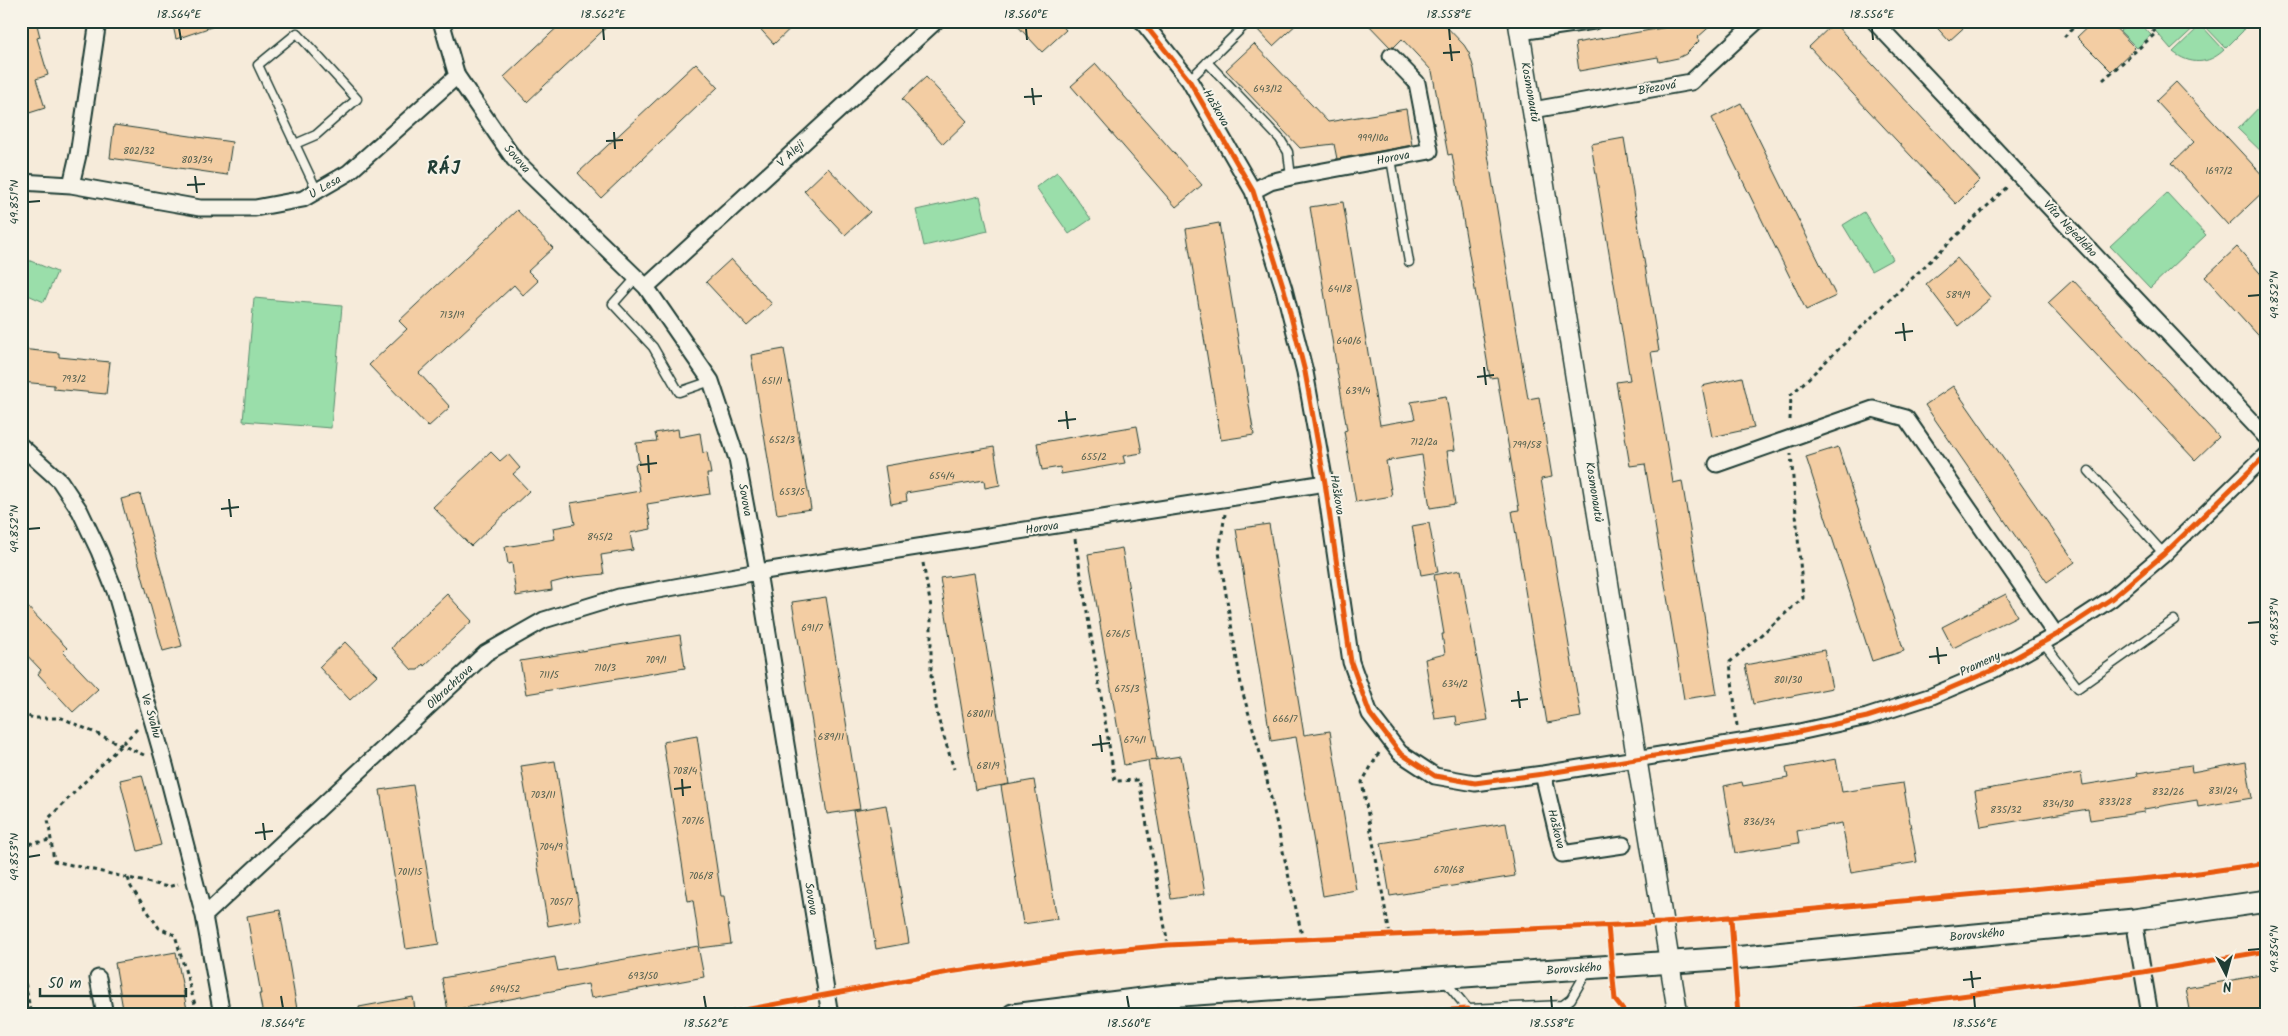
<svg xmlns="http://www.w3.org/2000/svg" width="2288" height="1036" font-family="Kalam,sans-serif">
<rect width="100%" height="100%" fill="#f6ebda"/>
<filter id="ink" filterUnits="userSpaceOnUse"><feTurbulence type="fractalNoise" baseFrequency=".02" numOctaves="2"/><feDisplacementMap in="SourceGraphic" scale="10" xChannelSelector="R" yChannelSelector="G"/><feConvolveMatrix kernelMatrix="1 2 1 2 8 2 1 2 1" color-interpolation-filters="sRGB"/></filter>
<g filter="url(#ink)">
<path fill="#9adeaa" stroke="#5c8e6f" d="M2130,21H2138L2151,35L2137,48L2120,31Z
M2143,21H2158L2155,25L2160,21H2197L2199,23L2171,49L2152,27L2150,28Z
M2203,21H2246L2243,31L2226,48L2202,23Z
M2201,25L2224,50C2208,65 2190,65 2173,52Z
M2267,99V157L2238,129Z
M1057,172L1091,219L1069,234L1036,187Z
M2167,193L2206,235L2150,288L2110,246Z
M980,196L988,231L924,246L916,210Z
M1864,212L1893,259L1871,271L1843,225Z
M21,257L57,272L44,302L21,292Z
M254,298L342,306L331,428L243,421Z"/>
<path fill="#f3cda3" stroke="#1f3d34" d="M21,21H36L40,37L37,38L48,75L36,79L45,108L26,114L21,101Z
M172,21H219L220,24L176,39Z
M564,21H613L527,102L504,77Z
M753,21H798L774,44Z
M1013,21H1058L1066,30L1042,52Z
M1254,21H1300L1273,46L1253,25Z
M1365,21H1441L1464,45L1469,53L1474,69L1528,399L1539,397L1552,477L1541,479L1581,717L1547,723L1512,511L1519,510L1497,377L1490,378L1452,154L1448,155L1432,71L1402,39L1394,47H1390Z
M1674,21H1716L1697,38L1699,41L1686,54L1678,58L1659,62L1658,57L1579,71L1575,43L1668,27Z
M1931,21H1971L1949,41Z
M2094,21H2109L2135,48L2111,71L2077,37Z
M1834,23L1980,180L1956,204L1809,47Z
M1254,44L1328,122L1406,109L1412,145L1337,159L1334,144L1300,148L1226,70Z
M696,63L718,87L601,198L578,173Z
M1096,64L1202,185L1176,207L1071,86Z
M926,77L967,121L943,144L902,99Z
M2176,82L2267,180V188L2228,225L2172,163L2194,142L2156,101Z
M1741,103L1836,296L1806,310L1712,118Z
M114,125L232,142L227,175L110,158Z
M1624,138L1659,351L1651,352L1673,483L1682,481L1717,694L1684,699L1645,464L1630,466L1616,382L1630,380L1591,144Z
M828,168L870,212L845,235L804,191Z
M1343,202L1380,425L1415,419L1411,402L1446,396L1455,450L1447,451L1455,504L1430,508L1422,455L1386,461L1392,496L1356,502L1344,431L1347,430L1310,207Z
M517,210L553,248L528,271L538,281L523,295L514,285L419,373L450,407L428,427L369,365L407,329L399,321Z
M1219,223L1254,435L1221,440L1186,229Z
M2237,247L2267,281V345L2205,277Z
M1957,258L1991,298L1958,326L1926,284Z
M731,259L772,304L747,326L706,282Z
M2073,280L2219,437L2195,460L2048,303Z
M21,349L59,353V357L110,362L106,394L54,389V385L21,382Z
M784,349L811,509L777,514L751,355Z
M1742,377L1754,428L1712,437L1702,386Z
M1953,386L2075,562L2047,582L1925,405Z
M1137,426L1142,453L1123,456L1125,463L1061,474L1060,467L1042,470L1037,443Z
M678,429L679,437L700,433L703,453L707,452L711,474H707L710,494L647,504L651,529L630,533L633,550L601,555L604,574L575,577L551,583L552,590L516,596L512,563L508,564L505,547L555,539L553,528L575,524L571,503L640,491L635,464L639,463L636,443L657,441L655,433Z
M994,447L1000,485L985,488L984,480L906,493L907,501L891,504L885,466Z
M1838,447L1904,651L1872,661L1806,457Z
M491,452L500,461L508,454L520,468L513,474L529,491L471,546L433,507Z
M140,494L182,646L163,651L121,499Z
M1429,523L1438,572L1421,575L1412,526Z
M1269,524L1304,735L1330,731L1356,890L1323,896L1296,737L1271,741L1236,529Z
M1122,548L1157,759L1124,765L1088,554Z
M1461,570L1488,720L1457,725L1456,716L1435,719L1425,659L1445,654L1442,634H1444L1434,575Z
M974,573L1009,784L975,790L940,578Z
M447,594L472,621L424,666L423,664L418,670H412L392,648L399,639Z
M2006,594L2017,616L1953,648L1942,627Z
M826,597L860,809L827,814L792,602Z
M21,600L67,648L63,652L98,689L73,712L38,674L41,670L21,649Z
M680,635L685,668L526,694L520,661Z
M345,642L377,675L350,700L319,667Z
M1824,650L1832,688L1753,704L1745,665Z
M697,736L721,896H724L731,944L700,948L693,900L688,901L663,742Z
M1181,756L1205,894L1171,899L1148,761Z
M1836,759L1842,792L1903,783L1917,862L1851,873L1842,823L1797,831L1799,843L1735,853L1724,786L1742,782L1743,786L1788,778L1786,768Z
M555,761L581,920L548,926L521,766Z
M2246,762L2252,798L2198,807L2197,800L2144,809V812L2090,820L2088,809L1981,827L1975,791L2081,773L2083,785L2138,776L2137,773L2191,765L2192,772Z
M142,775L161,845L138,851L120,780Z
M1034,780L1057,919L1023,924L1001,786Z
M413,785L439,944L406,949L380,790Z
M886,805L909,943L876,949L853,811Z
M1506,823L1515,876L1390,896L1381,843Z
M280,910L298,1015H263L259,994H261L247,916Z
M698,946L704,977L591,998L588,984L448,1011L442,978L555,957L558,971Z
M176,952L188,1015H124L115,963Z
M2267,974V1008L2228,1015H2191L2186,988Z
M413,997L416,1015H360L359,1007Z"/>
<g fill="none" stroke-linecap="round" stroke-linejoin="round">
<defs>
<path id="service" d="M1207,62L1280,139L1288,152L1291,177
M1189,80L1249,21
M295,144L316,135L357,99L297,33L258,65L317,191
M1391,159L1409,262
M636,278L613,304L653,347L679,392L711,381
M2089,471L2164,554
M2043,642L2078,688L2174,620
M1445,981L1468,1009L1563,1005L1571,999L1587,971"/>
<path id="minor" d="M441,21L457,76L514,159L646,287L711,381L737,459L758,572L830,1015
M1142,21L1189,80L1253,191L1284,289L1305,372L1325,483L1351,662L1370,714L1400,753L1435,776L1475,783L1543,774L1790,734L1867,717L1932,696L1995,669L2056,635L2111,599L2164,554L2267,454
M1874,21L2267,438
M1520,32L1594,21
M1533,110L1691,82L1757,21
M21,182L71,185L200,208H255L303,199L348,173L457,76
M71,185L78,155L98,21
M1253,191L1270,182L1291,177L1430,151L1417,83L1391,56
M646,287L936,21
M21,446L60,481L80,511L99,551L115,591L165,765L204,916L222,1015
M1717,464L1873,409L1906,418L2056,635
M1543,774L1562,854L1623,845
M204,916L486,653L544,620L619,597L758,572L1325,483
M2134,920L2150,1015
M98,978L105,1015"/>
<path id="tertiary" d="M1518,21L1678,1015"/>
<path id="secondary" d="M1013,1015L1167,996L1733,958L2134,920L2267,901"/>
</defs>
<use href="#service" stroke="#1f3d34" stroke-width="11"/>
<use href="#minor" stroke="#1f3d34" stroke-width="19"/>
<use href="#tertiary" stroke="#1f3d34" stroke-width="22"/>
<use href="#secondary" stroke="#1f3d34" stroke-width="25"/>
<path stroke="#1f3d34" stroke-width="3" stroke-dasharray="4 4" stroke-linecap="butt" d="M2064,37L2080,21
M2103,80L2156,33L2151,28L2158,21
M1790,420L1791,395L2008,186
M1225,514L1219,552L1242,690L1264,767L1303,940
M1075,539L1115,781L1139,780L1168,945
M923,563L931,607V676L938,718L954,769
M21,713L33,718H62L144,755
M1737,726L1730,662L1803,598L1791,454
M137,729L48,819L54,861L168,887L178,884
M1379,753L1362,782L1390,935
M21,845L51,840
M128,878L131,887L159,928L175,935L198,1015
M21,960L31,1015"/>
<use href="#service" stroke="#f7f3e8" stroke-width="8"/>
<use href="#minor" stroke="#f7f3e8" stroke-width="15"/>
<use href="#tertiary" stroke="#f7f3e8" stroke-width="19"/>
<use href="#secondary" stroke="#f7f3e8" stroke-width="21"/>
<defs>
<path id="cycleway" d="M1142,21L1189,80L1253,191L1284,289L1305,372L1325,483L1351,662L1370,714L1400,753L1435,776L1475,783L1543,774L1790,734L1867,717L1932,696L1995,669L2056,635L2111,599L2164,554L2267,454
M1731,918L1738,1015
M1608,926L1615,1000L1627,1015
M717,1015L949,972L1073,954L1168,945L1663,923L2184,875L2267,863
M1368,1015L1468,1009
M1817,1015L2143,972L2267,951"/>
</defs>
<use href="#cycleway" stroke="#f7f3e8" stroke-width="8"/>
<use href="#cycleway" stroke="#e8590c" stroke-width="5"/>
</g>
</g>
<path fill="none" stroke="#1f3d34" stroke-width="2" d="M179,28L181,40M603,28L604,40M1026,28L1027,40M1449,28L1450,40M1872,28L1873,40M1450,44L1452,61M1443,53L1460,52M1032,88L1034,105M1024,97L1042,96M614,132L615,149M606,141L623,140M195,176L197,193M187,185L205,184M28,202L40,201M2248,296L2260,295M1903,323L1905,341M1895,333L1913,331M1484,367L1486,385M1477,377L1494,375M1066,411L1068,429M1058,421L1076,419M648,455L649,473M640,465L657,463M229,499L231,517M221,509L239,507M28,529L40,528M2248,623L2260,622M1937,647L1939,664M1929,657L1947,655M1518,691L1520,708M1511,701L1528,699M1100,735L1102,752M1092,745L1110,743M682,779L683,796M674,789L691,787M263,823L265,840M255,833L273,831M28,857L40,855M2248,950L2260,949M1971,971L1973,988M1963,980L1981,978M281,996L283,1008M704,996L706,1008M1127,996L1129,1008M1551,996L1552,1008M1974,996L1975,1008"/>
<g text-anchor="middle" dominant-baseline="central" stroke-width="4" stroke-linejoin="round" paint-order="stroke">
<g font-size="10" fill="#546150">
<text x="1268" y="89">643/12</text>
<text x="1373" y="138">999/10a</text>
<text x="139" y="151">802/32</text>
<text x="197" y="160">803/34</text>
<text x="2219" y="171">1697/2</text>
<text x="1340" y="289">641/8</text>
<text x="1958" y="295">589/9</text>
<text x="452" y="315">713/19</text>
<text x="1349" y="341">640/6</text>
<text x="74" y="379">793/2</text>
<text x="772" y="381">651/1</text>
<text x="1358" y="391">639/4</text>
<text x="782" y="440">652/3</text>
<text x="1424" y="442">712/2a</text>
<text x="1527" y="445">799/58</text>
<text x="1094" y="457">655/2</text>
<text x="942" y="476">654/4</text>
<text x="792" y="492">653/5</text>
<text x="600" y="537">845/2</text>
<text x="812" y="628">691/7</text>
<text x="1118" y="634">676/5</text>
<text x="656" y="660">709/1</text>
<text x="605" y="668">710/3</text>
<text x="549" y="675">711/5</text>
<text x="1788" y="680">801/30</text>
<text x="1455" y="684">634/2</text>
<text x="1127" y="689">675/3</text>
<text x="980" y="714">680/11</text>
<text x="1285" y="719">666/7</text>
<text x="831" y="737">689/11</text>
<text x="1135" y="740">674/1</text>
<text x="988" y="766">681/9</text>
<text x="685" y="771">708/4</text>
<text x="2223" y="791">831/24</text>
<text x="2168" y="792">832/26</text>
<text x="543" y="795">703/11</text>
<text x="2115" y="802">833/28</text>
<text x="2058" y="804">834/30</text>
<text x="2006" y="810">835/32</text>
<text x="693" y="821">707/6</text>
<text x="1759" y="822">836/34</text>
<text x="551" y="847">704/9</text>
<text x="1449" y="870">670/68</text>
<text x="410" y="872">701/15</text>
<text x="701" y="876">706/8</text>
<text x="561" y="902">705/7</text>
<text x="643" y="976">693/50</text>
<text x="505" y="989">694/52</text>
</g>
<g font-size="12" fill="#1f3d34" stroke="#f7f3e8">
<text transform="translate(1657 88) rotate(-10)">Březová</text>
<text transform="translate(1530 92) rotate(80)">Kosmonautů</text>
<text transform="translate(1216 108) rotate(60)">Haškova</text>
<text transform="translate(791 154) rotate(-43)">V Aleji</text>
<text transform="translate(1393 158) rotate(-11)">Horova</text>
<text transform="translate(517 159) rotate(49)">Sovova</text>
<text transform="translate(325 187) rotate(-30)">U Lesa</text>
<text transform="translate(2070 229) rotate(47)">Víta Nejedlého</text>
<text transform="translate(1594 492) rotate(81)">Kosmonautů</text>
<text transform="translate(1337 495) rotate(81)">Haškova</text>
<text transform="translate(745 500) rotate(80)">Sovova</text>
<text transform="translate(1042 528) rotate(-9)">Horova</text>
<text transform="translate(1980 664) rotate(-25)">Prameny</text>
<text transform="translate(450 687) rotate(-43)">Olbrachtova</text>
<text transform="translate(151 716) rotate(74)">Ve Svahu</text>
<text transform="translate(1556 829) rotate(76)">Haškova</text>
<text transform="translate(811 899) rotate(81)">Sovova</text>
<text transform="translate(1977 935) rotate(-5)">Borovského</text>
<text transform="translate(1574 969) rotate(-4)">Borovského</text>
</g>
<g font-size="18" font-weight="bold" letter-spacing="1" fill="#1f3d34" stroke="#f7f3e8">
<text x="444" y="169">RÁJ</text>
</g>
</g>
<rect width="2288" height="1036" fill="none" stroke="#f7f3e8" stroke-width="55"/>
<g transform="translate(2226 974) rotate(174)" stroke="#f7f3e8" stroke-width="4" paint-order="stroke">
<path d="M0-4L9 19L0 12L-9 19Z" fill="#1f3d34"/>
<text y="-8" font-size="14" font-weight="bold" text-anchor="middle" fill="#1f3d34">N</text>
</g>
<path d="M40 988v8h146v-8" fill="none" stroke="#1f3d34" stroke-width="2.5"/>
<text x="48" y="988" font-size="15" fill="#1f3d34" stroke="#f7f3e8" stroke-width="4" paint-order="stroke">50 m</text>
<rect x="28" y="28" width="2232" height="980" fill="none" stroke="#1f3d34" stroke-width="2"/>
<g font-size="12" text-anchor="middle" fill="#1f3d34">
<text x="179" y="18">18.564°E</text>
<text x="603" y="18">18.562°E</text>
<text x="1026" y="18">18.560°E</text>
<text x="1449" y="18">18.558°E</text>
<text x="1872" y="18">18.556°E</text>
<text transform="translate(14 202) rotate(-90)" y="4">49.851°N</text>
<text transform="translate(2274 295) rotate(-90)" y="4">49.852°N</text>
<text transform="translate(14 529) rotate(-90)" y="4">49.852°N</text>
<text transform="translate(2274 622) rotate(-90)" y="4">49.853°N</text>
<text transform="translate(14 857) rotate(-90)" y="4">49.853°N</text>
<text transform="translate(2274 949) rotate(-90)" y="4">49.854°N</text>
<text x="283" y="1027">18.564°E</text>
<text x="706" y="1027">18.562°E</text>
<text x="1129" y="1027">18.560°E</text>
<text x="1552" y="1027">18.558°E</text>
<text x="1975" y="1027">18.556°E</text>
</g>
</svg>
